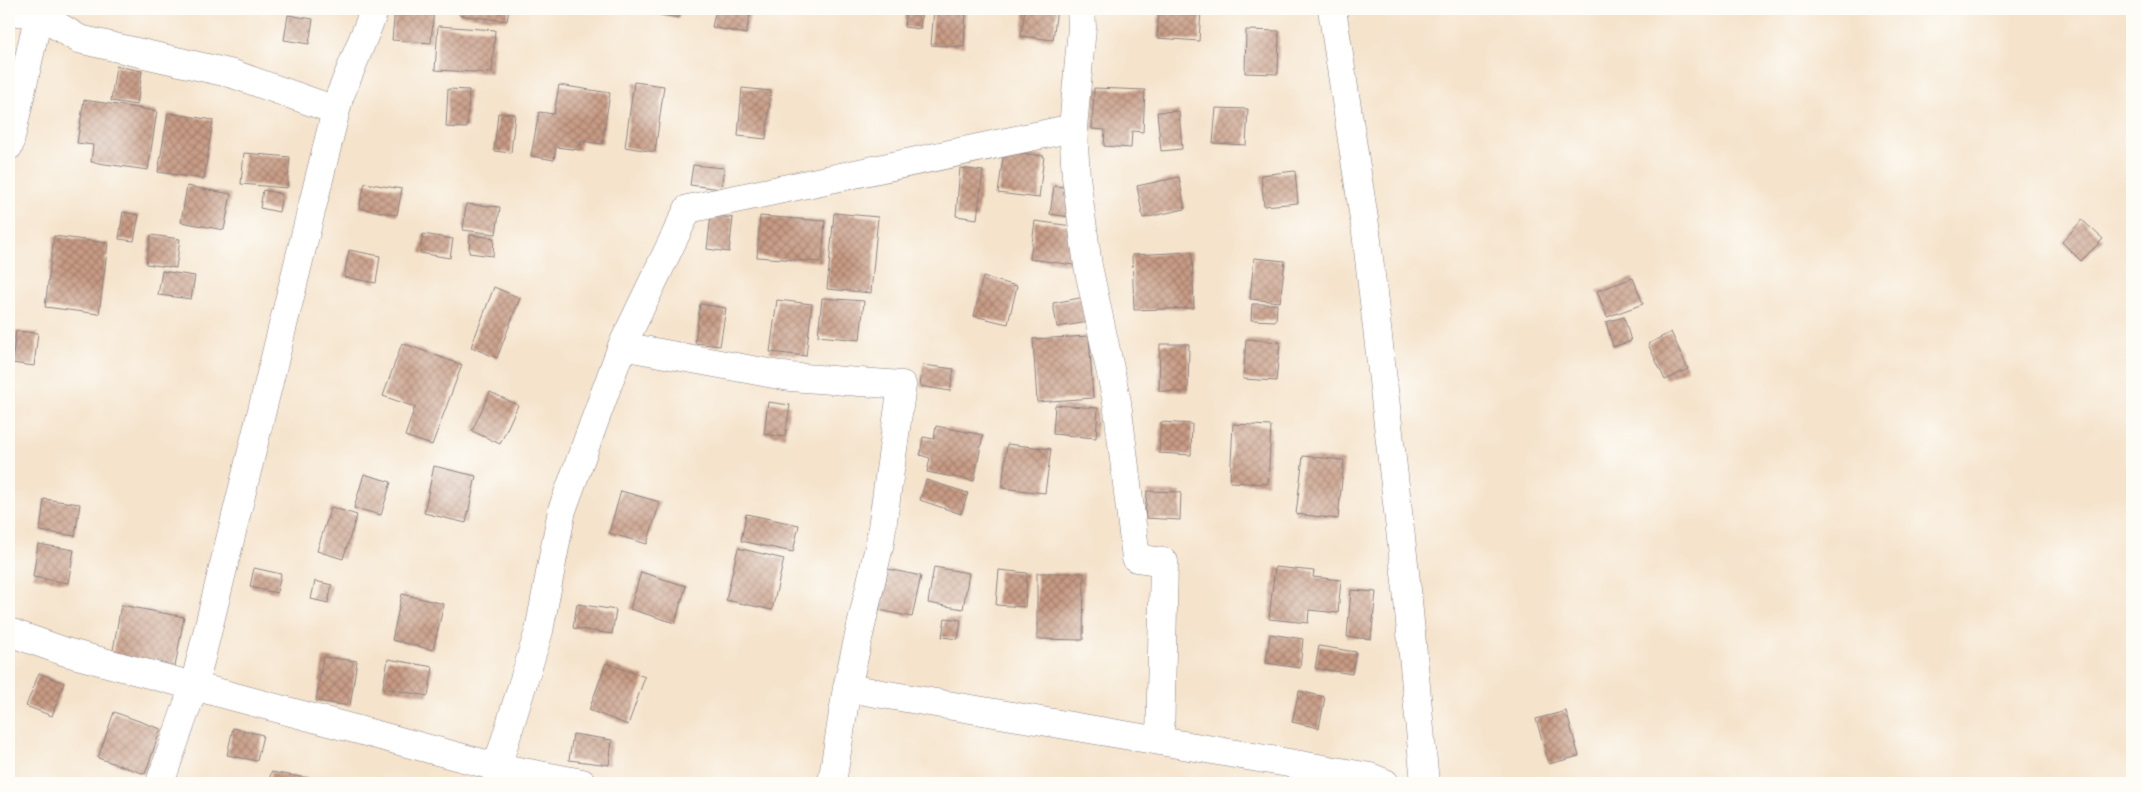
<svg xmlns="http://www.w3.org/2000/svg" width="2141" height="792" font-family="Kalam,sans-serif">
<defs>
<pattern id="building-cross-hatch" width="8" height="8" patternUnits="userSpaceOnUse" patternTransform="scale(1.25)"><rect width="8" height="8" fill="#c89b84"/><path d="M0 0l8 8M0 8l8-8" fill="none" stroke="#a27e6d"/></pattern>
</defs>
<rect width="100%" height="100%" fill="#fdfcf7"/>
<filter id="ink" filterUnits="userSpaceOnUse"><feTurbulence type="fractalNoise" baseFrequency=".02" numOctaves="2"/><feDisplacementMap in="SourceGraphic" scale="10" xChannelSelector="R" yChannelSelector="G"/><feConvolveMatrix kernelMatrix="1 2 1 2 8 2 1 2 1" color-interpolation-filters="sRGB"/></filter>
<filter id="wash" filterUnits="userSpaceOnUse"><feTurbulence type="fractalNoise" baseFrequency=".0096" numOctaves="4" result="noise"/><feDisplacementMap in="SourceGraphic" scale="20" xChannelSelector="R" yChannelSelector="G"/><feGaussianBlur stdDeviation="1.12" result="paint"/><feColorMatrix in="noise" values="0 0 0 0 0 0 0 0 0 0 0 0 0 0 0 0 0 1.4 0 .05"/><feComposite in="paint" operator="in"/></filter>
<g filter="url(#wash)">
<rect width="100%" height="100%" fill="#f5e3cb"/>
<g id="blocks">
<path fill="url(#building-cross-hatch)" d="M395,9H434L431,43L392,40Z
M460,9H509L507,21L459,15Z
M601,9H619L618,13Z
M645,9H681L679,18L644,12Z
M716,9H751L746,34L712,27Z
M906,9H922L920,29L904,27Z
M934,9H966L964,47L931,45Z
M1025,9H1057L1053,40L1021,36Z
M1159,9H1201L1199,41L1157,38Z
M288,15L313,19L309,44L284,40Z
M438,26L495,30L492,73L435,70Z
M1246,30L1279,31L1278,74L1245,73Z
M116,66L142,71L137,105L111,101Z
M634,82L664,86L655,152L625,147Z
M559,85L610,93L602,144L581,141L580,150L556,147L554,160L531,156L539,112L554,114Z
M742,88L771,91L766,139L738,136Z
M1094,88L1145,90L1143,132L1132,131L1131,148L1104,146L1105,130L1092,129Z
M448,89L469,90L467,128L446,127Z
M84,100L157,111L148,170L91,162L93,145L77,143Z
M1216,108L1248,109L1246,145L1213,143Z
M1179,111L1182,149L1161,151L1157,112Z
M168,113L213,120L204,179L158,172Z
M498,113L515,114L511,153L494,151Z
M1004,151L1044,156L1039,198L998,193Z
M244,153L290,157L287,188L241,184Z
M693,165L724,168L721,189L690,185Z
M960,168L983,171L977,219L956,216Z
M1295,171L1298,203L1264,206L1261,175Z
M1179,177L1185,209L1143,218L1137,186Z
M365,183L402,189L397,215L359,208Z
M187,186L231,194L224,230L181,222Z
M1054,186L1074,188L1070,217L1050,214Z
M263,190L282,194L279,212L260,208Z
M466,204L500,207L496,234L463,230Z
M123,212L139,215L134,241L119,239Z
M834,213L878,217L871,293L827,289Z
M711,215L733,218L729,252L707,249Z
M760,216L825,221L822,262L757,257Z
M2082,220L2103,239L2081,261L2062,242Z
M1035,221L1079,227L1074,265L1030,259Z
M423,234L453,239L450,258L420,253Z
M151,235L180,239L176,268L146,264Z
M470,235L494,238L493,256L469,253Z
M54,236L108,243L99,314L45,307Z
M349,250L380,256L376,283L344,277Z
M1192,252L1194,308L1134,310L1132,255Z
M1254,258L1285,261L1280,302L1250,299Z
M162,271L195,276L191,299L158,295Z
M983,277L1017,286L1008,324L974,316Z
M1633,278L1643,304L1607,317L1597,291Z
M494,287L520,298L497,358L471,347Z
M1085,297L1089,322L1057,327L1053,303Z
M822,298L864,301L860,340L818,336Z
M777,300L812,304L806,356L770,352Z
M700,304L726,308L720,346L695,343Z
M1252,304H1277L1276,321L1251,320Z
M1624,317L1631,341L1613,347L1606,322Z
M16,331L38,333L34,366L12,363Z
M1671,332L1688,369L1665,380L1648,344Z
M1089,336L1093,398L1037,402L1033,339Z
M1246,339L1280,342L1276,381L1243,379Z
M402,343L462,365L432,445L405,436L415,407L383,396Z
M1160,344H1189L1188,392L1159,391Z
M923,365L954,369L950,391L920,386Z
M490,392L518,405L500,444L472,431Z
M768,402L790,405L785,437L764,434Z
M1055,405L1098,408L1096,438L1053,434Z
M1161,422L1192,424L1191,455L1159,453Z
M1233,424L1271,426L1268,484L1230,482Z
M936,426L983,435L974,481L927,472L930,458L920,455L923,437L934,439Z
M1007,444L1051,449L1045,493L1002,488Z
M1303,456L1344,460L1338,519L1296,514Z
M434,466L476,476L466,523L424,513Z
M364,474L391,482L381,515L354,508Z
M926,480L968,493L961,514L920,500Z
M621,491L660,502L647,544L609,533Z
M1147,491L1181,492L1180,520L1145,518Z
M44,499L80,504L75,536L40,531Z
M331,507L357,515L343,559L317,551Z
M746,514L799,525L793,552L741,541Z
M38,544L74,550L68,583L33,577Z
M738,548L784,559L772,610L726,600Z
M934,567L969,573L963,609L928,603Z
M1275,567L1314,571L1313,577L1341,580L1338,613L1309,610L1308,623L1269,619Z
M254,568L281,574L277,593L250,587Z
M888,569L921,576L912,617L879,610Z
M999,570L1027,573L1025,607L996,605Z
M641,572L686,586L675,623L630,609Z
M1037,573H1084L1083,640L1037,639Z
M315,581L332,585L328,603L311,599Z
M1351,590L1376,592L1371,639L1347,637Z
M402,594L444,604L433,650L392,640Z
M577,604L616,610L612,634L573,628Z
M121,605L184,617L175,667L112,656Z
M945,618L961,620L958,639L942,637Z
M1270,634L1303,639L1300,668L1266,663Z
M1319,646L1356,652L1352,674L1315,668Z
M323,657L357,661L350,706L316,701Z
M388,659L433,667L428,696L383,688Z
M606,663L645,677L628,725L589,710Z
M39,673L64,683L52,716L26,706Z
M1299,691L1325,697L1319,728L1292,722Z
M1566,711L1579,756L1549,764L1536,719Z
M114,712L161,729L145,774L98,758Z
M233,728L263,735L257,761L227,755Z
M573,734L612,740L609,765L569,760Z
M271,772L324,781L323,783H269Z
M355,778L381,782V783H355Z"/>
</g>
</g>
<g filter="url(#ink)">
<use href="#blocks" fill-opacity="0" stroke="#8c8283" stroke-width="1"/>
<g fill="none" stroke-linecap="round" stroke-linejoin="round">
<defs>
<path id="minor" d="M1081,9L1082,27L1073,128L1076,177L1088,266L1117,402L1136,558L1164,562L1160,741L1370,777L1385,783
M1332,9L1366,232L1407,590L1425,783
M9,11L38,14L79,39L233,74L335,110
M9,146L40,9
M622,346L790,377L902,385L880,542L847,688L832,783
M9,632L66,652L497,767L582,783
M847,688L1160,741
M160,783L194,686L339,98L375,9
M494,783L497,767L539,631L562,510L622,346L688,209L1073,128"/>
</defs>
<use href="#minor" stroke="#8c8283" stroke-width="29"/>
<use href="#minor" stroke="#fff" stroke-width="28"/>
</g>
</g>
<rect width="2141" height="792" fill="none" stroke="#fdfcf7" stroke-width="30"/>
</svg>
